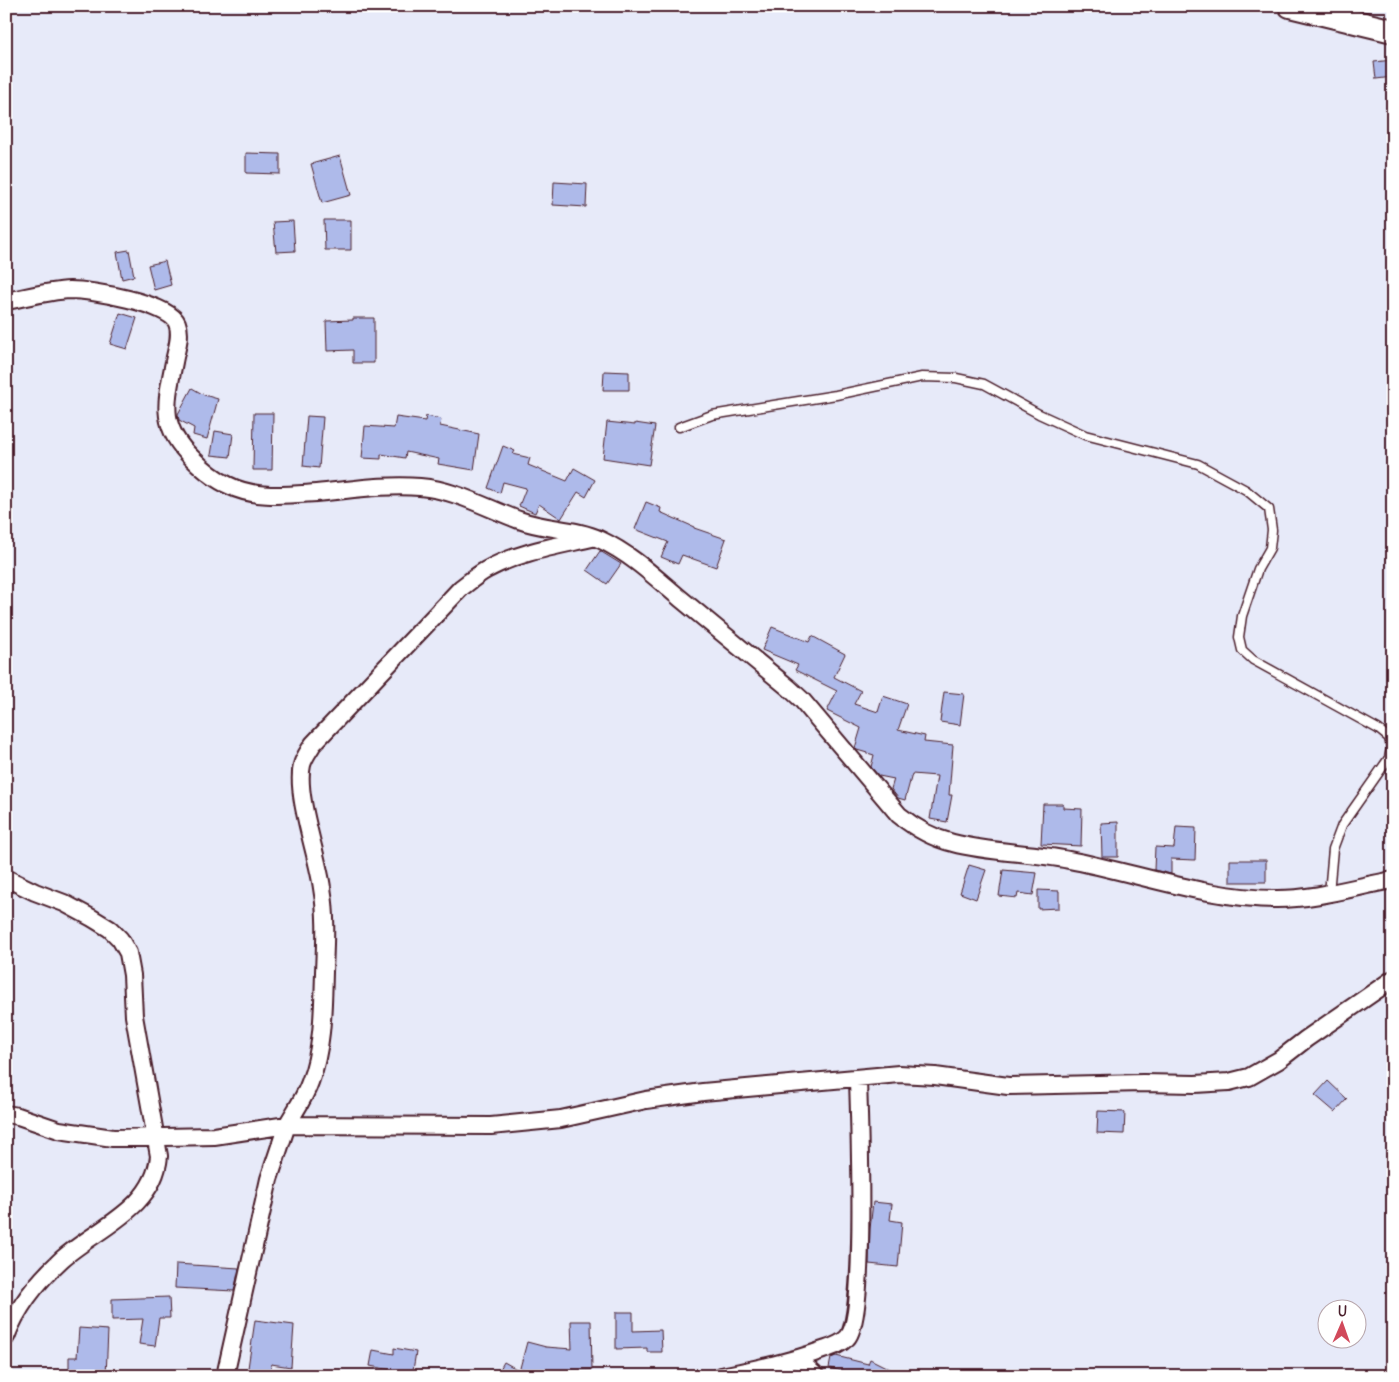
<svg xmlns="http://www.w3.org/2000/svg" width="1399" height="1382" font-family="Delius,sans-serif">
<rect width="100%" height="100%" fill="#e7eaf9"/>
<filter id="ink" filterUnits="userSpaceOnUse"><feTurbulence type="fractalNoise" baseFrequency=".02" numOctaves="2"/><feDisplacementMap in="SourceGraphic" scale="10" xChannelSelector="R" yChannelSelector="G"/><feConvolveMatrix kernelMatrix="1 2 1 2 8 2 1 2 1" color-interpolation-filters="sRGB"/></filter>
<g filter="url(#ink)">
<path fill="#aebaea" stroke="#4a1f2b" d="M1393,60V77L1376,79L1374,62Z
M246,153L280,154V174L246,173Z
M340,156L351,195L322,203L311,164Z
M554,182L587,184L586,207L553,205Z
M324,220H351V250H325Z
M293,221L295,251L276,252L273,222Z
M129,250L134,276L122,279L117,252Z
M165,261L171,285L154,290L148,265Z
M120,313L137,318L127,349L110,344Z
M353,318H374V363H353V350L327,351L326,321L353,320Z
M604,371L629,372V390H603Z
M192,388L204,395L218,399L207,439L193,435L194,428L179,420L178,414Z
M254,413H273L272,470H253Z
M307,416L323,417L319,468L303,466Z
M426,416L441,419L440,426L479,434L474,470L438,464L439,459L406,452L405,458L381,454V459L362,458L365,426L394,428L396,417L425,421Z
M607,422L635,425V423L655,426L649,465L603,458Z
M215,431L233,434L230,457L211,455Z
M503,446L515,451L513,454L530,458L528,465L567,481L574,468L595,480L586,497L578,492L561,519L539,504L535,513L519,506L526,488L503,482L500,493L488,488Z
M646,502L661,508L660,512L694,527V528L726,539L716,567L682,555L678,564L661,557L668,542L635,529Z
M600,551L621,564L607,584L587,570Z
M772,627L809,642L812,636L845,654L834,677L861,691L854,704L878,712L883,696L907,704L898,730L925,736L924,742L953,745L949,795H952L947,822L930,819L937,776L912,774L905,800L898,798L891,789L894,779L879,776L871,767L874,755L857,750L855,748L861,728L827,711L837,691L795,670L798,665L762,650Z
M944,692L964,694L960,725L940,722Z
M1043,804H1063V808L1082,809L1081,846L1041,844Z
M1118,822V857H1102L1101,823Z
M1176,827L1196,828L1195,860L1171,859V874L1154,870L1155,847L1174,848Z
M1230,860H1266V882H1230Z
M969,865L986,870L976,899L960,893Z
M1003,870L1037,873L1033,895L1018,893L1017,898L999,896Z
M1038,890L1059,891V908L1038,909Z
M1328,1081L1347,1099L1335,1112L1315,1095Z
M1098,1111L1125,1112L1124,1134L1097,1133Z
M873,1202L892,1204L890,1220L902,1222L898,1267L869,1264L870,1229Z
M176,1264L239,1268L234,1291L175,1288Z
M169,1297L170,1318H159L155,1346L139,1344L143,1319L112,1320V1299Z
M616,1312H633V1331L661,1330L662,1352H647V1348L616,1349Z
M255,1320L294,1325L291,1367L271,1364L270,1376L247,1375Z
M571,1321H591L592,1370L559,1371L558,1376H545L520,1368L527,1342L546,1347L572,1349Z
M79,1328L108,1330L106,1376H69V1357H77Z
M394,1348L416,1352L412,1376H391V1370L370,1366L373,1350L394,1354Z
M836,1356L868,1364L870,1359L904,1376H864L829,1368L831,1358Z
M504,1362L529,1376H507L499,1371Z"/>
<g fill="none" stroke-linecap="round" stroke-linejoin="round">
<defs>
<path id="lane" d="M679,427L712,415L836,395L922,377L956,378L984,384L1039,414L1085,435L1198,464L1246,490L1269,509L1272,530L1270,548L1258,569L1242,616L1239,637L1242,650L1253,660L1378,729L1389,738L1391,748L1389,758L1342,825L1333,849L1329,893"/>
<path id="street" d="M6,301C27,297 49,291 70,290C91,290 169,303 177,323C182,335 176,350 174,362C166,403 159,426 192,458C203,469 214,479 228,485C255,499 286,495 316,493C350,490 386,484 420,487C456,490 486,508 519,520C546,530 575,528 601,540C631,554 656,578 681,599C717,629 753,658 789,688L801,699L899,815C915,828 932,838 953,843C990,853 1031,852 1069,860C1138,873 1206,899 1277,899C1316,899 1354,887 1393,880
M6,878L35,892L64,903L92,918L110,929L120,939L128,953L132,975L134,1016L159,1156C154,1209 97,1228 62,1259C39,1280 17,1307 6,1337
M6,1114L18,1116L59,1130L113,1138L214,1136L287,1125C295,1111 305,1097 310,1082C323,1049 323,1006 324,972C325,944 327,916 322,888C318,856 295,795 302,765C304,757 309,751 313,744L461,588C469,582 477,575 486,570C518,552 557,546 592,538
M798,1359L816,1376
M225,1376L269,1179L287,1125L491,1126L561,1119L646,1100L703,1092L899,1074L935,1076L1008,1086L1143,1083L1195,1084L1229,1082L1249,1077L1279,1060L1306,1039L1393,979
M721,1376C755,1369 790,1362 823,1350C832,1347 840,1345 847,1338C867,1319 859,1117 858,1079"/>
<path id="secondary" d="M1290,6L1393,31"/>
</defs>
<use href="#lane" stroke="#4a1f2b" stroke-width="11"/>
<use href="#street" stroke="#4a1f2b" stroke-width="20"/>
<use href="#secondary" stroke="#4a1f2b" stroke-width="26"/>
<use href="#lane" stroke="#fff" stroke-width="8"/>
<use href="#street" stroke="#fff" stroke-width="16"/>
<use href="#secondary" stroke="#fff" stroke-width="22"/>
</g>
</g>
<rect width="1399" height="1382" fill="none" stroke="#fff" stroke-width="25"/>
<rect x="12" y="12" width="1374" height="1357" fill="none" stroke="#4a1f2b" stroke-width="2" filter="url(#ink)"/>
<g transform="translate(1342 1324) rotate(2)"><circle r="24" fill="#ffffff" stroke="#b7a5aa"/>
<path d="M0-4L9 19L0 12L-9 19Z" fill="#d1495b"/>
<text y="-8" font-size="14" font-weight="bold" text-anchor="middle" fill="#4a1f2b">U</text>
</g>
</svg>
